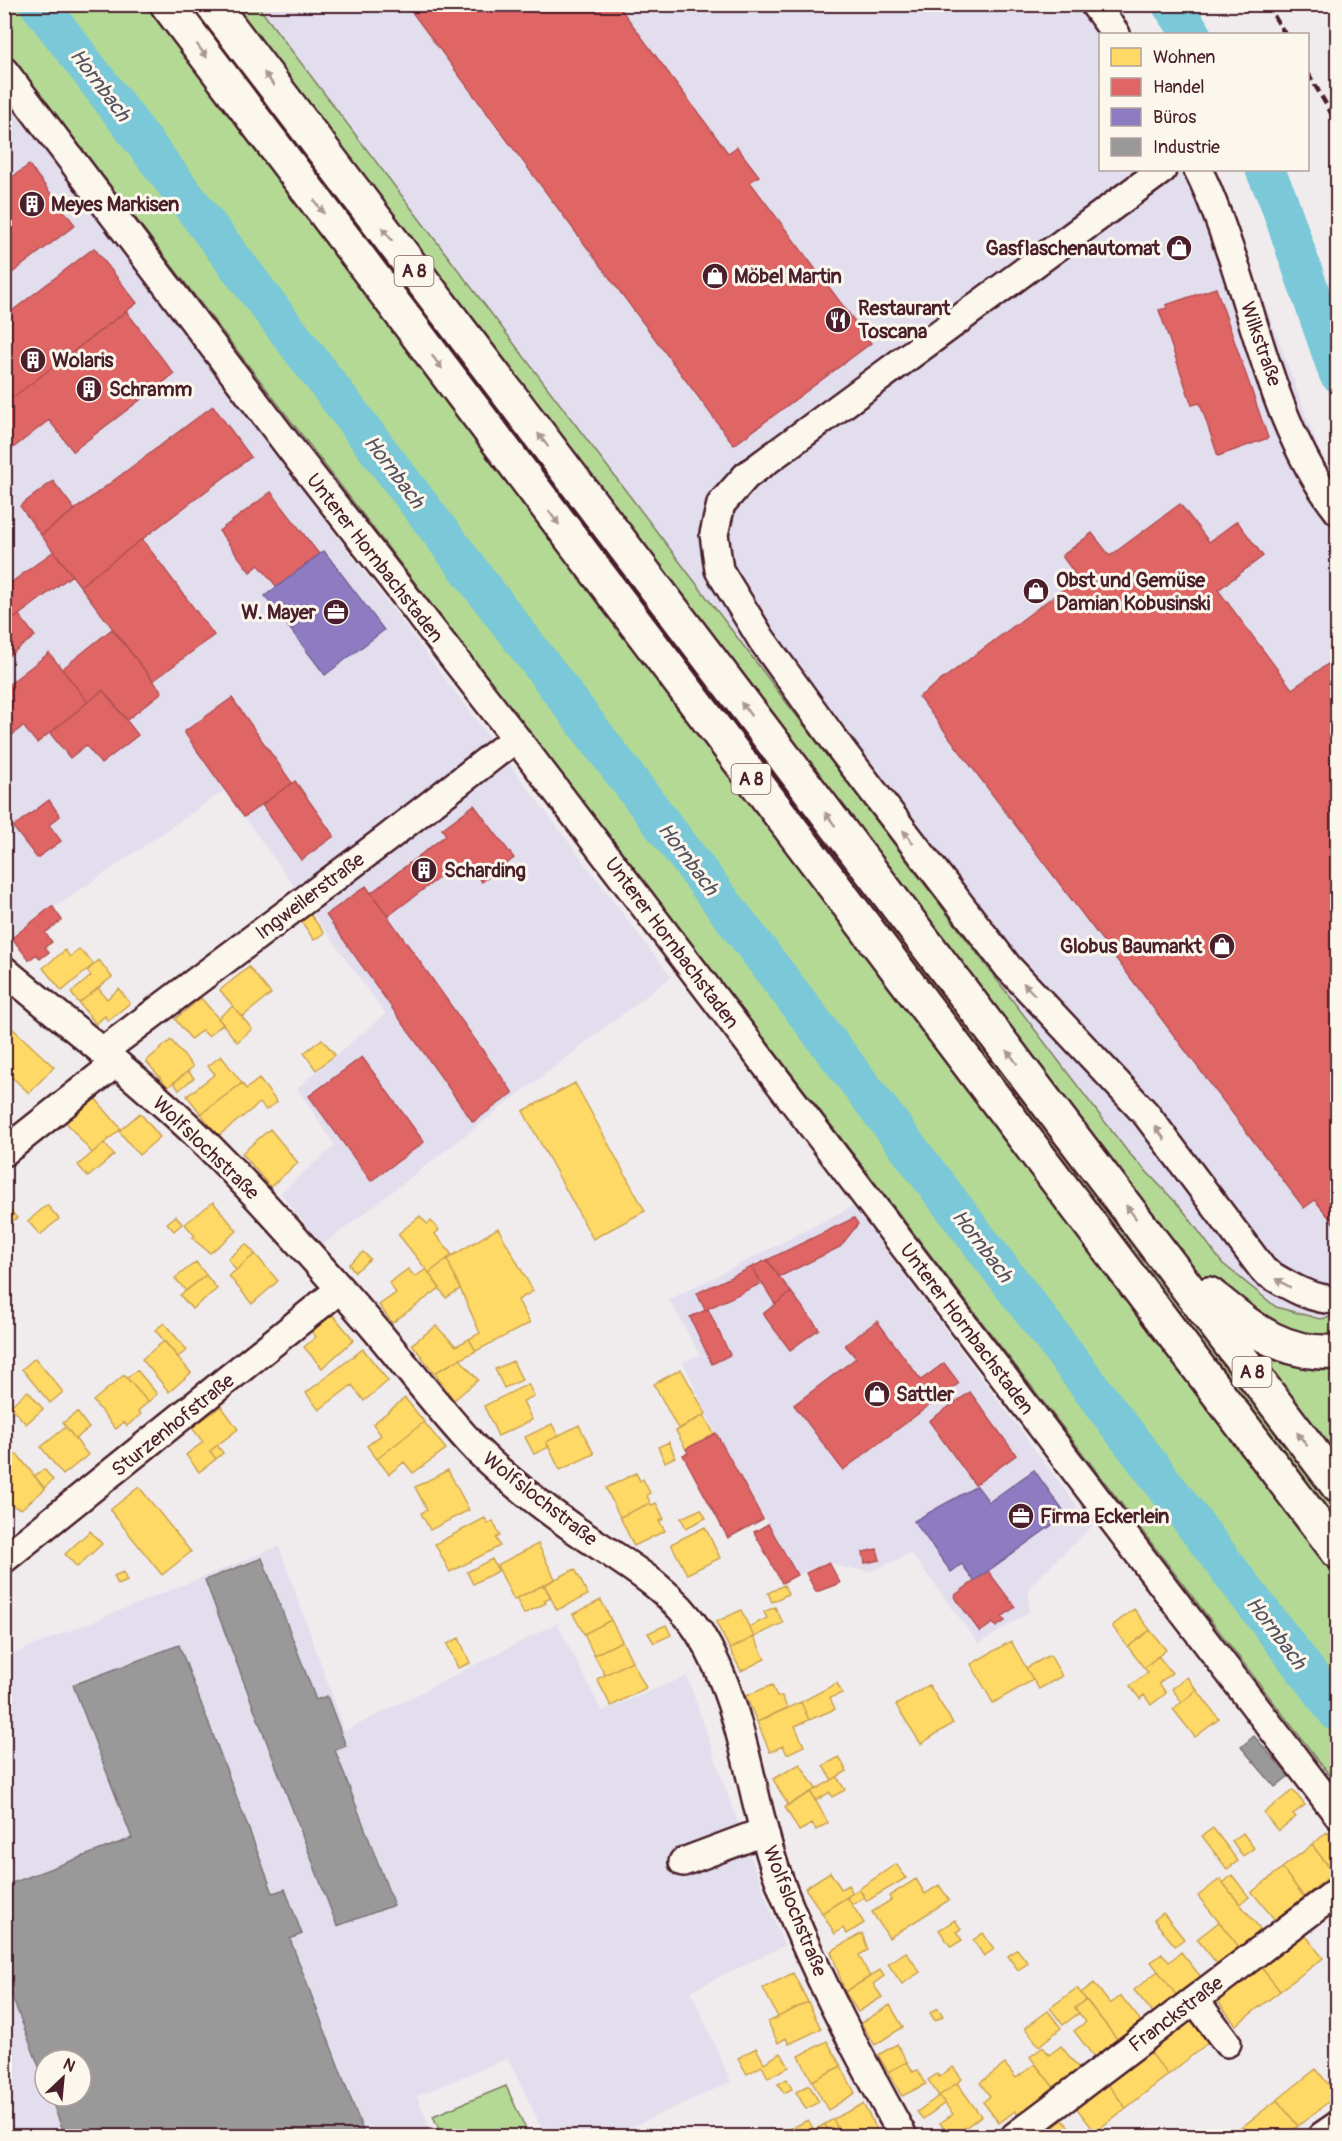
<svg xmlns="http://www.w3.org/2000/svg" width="1342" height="2141" font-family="Pangolin,sans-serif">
<rect width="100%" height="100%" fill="#f0eced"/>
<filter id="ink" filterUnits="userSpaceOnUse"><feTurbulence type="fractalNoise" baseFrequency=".0167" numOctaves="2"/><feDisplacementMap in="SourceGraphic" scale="12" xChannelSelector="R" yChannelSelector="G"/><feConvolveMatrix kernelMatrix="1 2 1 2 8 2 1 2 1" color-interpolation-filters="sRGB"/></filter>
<g filter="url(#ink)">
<path fill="#e2deee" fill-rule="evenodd" d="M257,5H1108L1131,34H1100V170H1210L1258,284L1321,455L1337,480V1316L1320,1319L1276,1307L1222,1263L1183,1210L1127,1151Z
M4,96L671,977L323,1245L280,1193L335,1146L297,1088L385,1014L225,790L5,942Z
M853,1206L1092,1526L1029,1587V1612L979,1644L911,1553L873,1571L843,1568L829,1562L797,1575L716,1433L683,1362L700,1355L669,1300Z
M279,1546L345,1731L557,1623L602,1711L687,1676L729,1798L784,1946L691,1991L731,2082L611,2136H545L508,2058L417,2096L433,2136H5V1657ZM45,2060H81V2096H45Z"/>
<path fill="#b3d995" stroke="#7e7c60" stroke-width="1.5" d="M5,5H257L1127,1151L1183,1210L1222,1263L1276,1307L1320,1319L1337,1316V1785L5,48Z
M506,2086L529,2136H442L433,2116Z"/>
<path fill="#ffd966" stroke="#c9a154" stroke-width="1.5" d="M310,914L324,933L314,940L301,921Z
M79,949L94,964L62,991L43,968L65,950L70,957Z
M99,960L112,977L79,1003L71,993L91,976L87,971Z
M249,967L271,994L242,1017L220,990Z
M98,988L107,999L119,989L130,1003L108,1021L105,1016L96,1024L79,1003Z
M201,998L223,1024L208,1036L202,1030L191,1039L175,1019Z
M233,1006L252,1029L237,1042L218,1018Z
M13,1029L54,1067L29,1093L4,1070V1037Z
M322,1039L335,1055L316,1070L304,1053Z
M171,1040L193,1067L168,1087L146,1061Z
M221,1056L242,1083L201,1114L187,1096L215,1074L208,1066Z
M188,1071L194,1078L179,1090L174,1083Z
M259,1079L277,1102L266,1110L260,1103L218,1136L201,1114L242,1083L246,1089Z
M575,1083L645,1211L593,1239L523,1111Z
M94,1097L121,1129L92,1153L65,1121Z
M140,1113L160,1137L139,1155L119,1131Z
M270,1129L298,1163L270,1187L242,1153Z
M104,1143L114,1155L88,1177L78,1165Z
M213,1202L237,1231L210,1253L192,1238L195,1236L185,1224Z
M4,1203L17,1218L4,1227Z
M47,1205L59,1219L40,1235L28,1221Z
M176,1216L182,1224L174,1231L167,1223Z
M420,1216L427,1224L431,1221L439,1230L435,1234L452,1255L429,1273L398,1234Z
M498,1228L533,1291L518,1300L530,1323L476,1351L469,1339L480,1333L447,1259Z
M246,1244L255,1254L236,1270L228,1259Z
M363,1252L370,1259L355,1272L349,1264Z
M255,1254L278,1281L252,1304L229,1276Z
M447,1259L460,1289L446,1298L429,1273Z
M196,1262L206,1275L186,1291L175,1278Z
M408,1269L415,1277L426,1269L440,1288L392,1323L379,1305L396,1293L389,1283Z
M206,1275L217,1289L192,1309L180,1295Z
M332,1314L354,1340L322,1368L304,1347L316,1337L312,1332Z
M164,1323L187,1350L178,1357L155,1330Z
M436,1326L456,1346L469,1339L476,1351L434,1373L412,1344Z
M164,1341L191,1373L169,1392L142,1359Z
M363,1349L388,1381L364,1401L352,1385L319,1410L306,1393Z
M35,1358L63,1392L50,1403L22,1369Z
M460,1359L478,1380L454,1400L434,1373Z
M513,1361L522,1380L504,1388L495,1369Z
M681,1369L706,1414L678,1429L654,1384Z
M137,1370L157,1394L148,1402L127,1378Z
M124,1375L148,1402L138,1411L141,1414L127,1426L124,1422L116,1429L93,1401Z
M528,1384L534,1396L523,1401L532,1420L498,1436L484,1406Z
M28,1391L43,1409L26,1424L10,1406Z
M405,1398L424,1422L377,1459L367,1446L381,1435L373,1424Z
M221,1406L238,1429L210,1451L216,1459L199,1472L186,1455L203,1442L192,1428Z
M77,1412L89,1428L75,1439L63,1423Z
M704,1415L714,1434L686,1449L676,1431Z
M424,1422L446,1449L413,1473L404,1462L389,1474L377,1459Z
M552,1424L558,1436L546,1442L549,1447L534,1454L525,1437Z
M579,1425L594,1454L560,1470L546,1442Z
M66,1427L88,1455L63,1475L41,1447Z
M669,1442L675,1457L665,1462L658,1447Z
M217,1445L223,1453L216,1459L210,1451Z
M17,1454L45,1489L21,1509L4,1503V1463Z
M44,1469L53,1480L44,1488L34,1476Z
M448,1470L469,1510L430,1530L421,1513L427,1510L415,1487Z
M636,1473L640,1481L643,1479L650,1493L647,1495L650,1503L620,1517L606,1488Z
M139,1487L191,1552L162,1575L110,1510Z
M650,1503L652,1505L656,1503L664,1519L659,1521L665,1531L634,1546L620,1517Z
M701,1509L706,1518L686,1528L681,1518Z
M485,1518L488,1524L493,1521L500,1536L496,1538L500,1546L450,1572L435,1544Z
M705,1527L720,1558L687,1574L671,1544Z
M90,1531L102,1544L77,1567L65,1554Z
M538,1544L555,1579L514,1600L497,1565Z
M492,1559L498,1571L473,1584L467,1572Z
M575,1569L588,1595L557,1610L544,1585Z
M123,1572L127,1581L118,1585L114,1576Z
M544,1585L551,1597L544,1600L546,1603L524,1614L516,1598Z
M784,1585L788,1594L772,1602L768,1593Z
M601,1600L611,1620L584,1634L573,1614Z
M775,1607L783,1623L754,1637L749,1627L767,1618L764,1612Z
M1134,1609L1150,1630L1128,1647L1112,1626Z
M741,1610L754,1637L730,1649L716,1622Z
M611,1620L622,1641L594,1655L584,1634Z
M666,1625L671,1635L654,1643L648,1633Z
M1150,1630L1166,1650L1144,1668L1128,1647Z
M754,1637L765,1659L741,1671L730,1649Z
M459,1638L470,1663L458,1668L447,1644Z
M622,1641L632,1661L605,1675L594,1655Z
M1011,1641L1033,1680L993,1703L971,1664Z
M1050,1655L1062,1676L1039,1689L1026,1668Z
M1158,1656L1172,1673L1159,1683L1166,1693L1151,1705L1144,1695L1140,1699L1130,1686L1148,1672L1144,1668Z
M632,1661L646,1688L611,1706L597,1679Z
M1187,1677L1197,1690L1182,1702L1172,1689Z
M837,1683L842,1693L830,1698L835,1709L809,1720L801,1702Z
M772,1685L777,1697L782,1696L787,1708L757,1722L746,1696Z
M929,1685L953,1723L921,1744L896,1705Z
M1197,1690L1219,1719L1195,1737L1173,1709Z
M801,1702L809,1720L795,1726L804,1746L787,1754L783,1746L770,1752L757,1722Z
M839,1757L847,1771L832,1780L823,1766Z
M800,1764L816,1789L788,1805L773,1779Z
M837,1777L845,1790L832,1797L830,1792L815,1801L811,1792Z
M1293,1790L1305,1805L1293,1814L1296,1817L1278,1831L1264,1813Z
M811,1792L828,1823L816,1830L812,1824L799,1831L785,1807Z
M1213,1828L1238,1861L1227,1869L1202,1836Z
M1327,1832L1338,1845V1860L1329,1867L1312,1845Z
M1243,1833L1254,1848L1243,1856L1232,1841Z
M1312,1845L1334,1873L1304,1897L1282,1868Z
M896,1864L906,1878L867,1901L859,1889Z
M1282,1868L1304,1897L1275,1920L1252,1892Z
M830,1872L841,1889L848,1885L853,1893L822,1913L805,1888Z
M1232,1875L1249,1897L1240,1904L1223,1883Z
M916,1879L925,1894L939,1885L949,1900L889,1938L872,1912L891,1900L889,1896Z
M1220,1879L1261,1930L1240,1948L1198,1896Z
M859,1889L864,1897L852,1905L847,1897Z
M847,1897L864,1923L847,1934L843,1928L835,1934L822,1913Z
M1163,1913L1184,1939L1175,1946L1154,1920Z
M955,1920L961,1929L956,1932L962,1940L951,1947L939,1930Z
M1219,1922L1240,1948L1218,1965L1197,1939Z
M1303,1932L1323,1958L1280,1991L1260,1966Z
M862,1933L868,1950L859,1955L870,1977L845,1992L831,1951Z
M983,1933L994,1949L984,1956L973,1940Z
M1017,1949L1028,1963L1018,1970L1008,1956Z
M906,1952L920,1972L902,1984L888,1964Z
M1181,1952L1201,1977L1177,1996L1151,1962L1162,1954L1169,1962Z
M1260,1966L1280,1991L1236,2025L1216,1999Z
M880,1970L884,1976L873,1984L882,1997L858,2012L845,1992Z
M1158,1971L1177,1996L1154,2014L1134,1990Z
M793,1973L808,2002L778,2017L763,1988Z
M1094,1983L1110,2004L1121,1996L1141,2021L1117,2039L1081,1993Z
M1077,1988L1086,2000L1075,2008L1079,2013L1063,2025L1050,2008Z
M1086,2000L1117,2039L1094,2057L1074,2031L1086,2022L1075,2008Z
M808,2002L821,2029L789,2044L786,2038L778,2043L768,2022Z
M890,2005L903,2027L875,2045L861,2023Z
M938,2008L943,2016L935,2021L930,2013Z
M1048,2011L1061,2028L1039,2046L1025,2028Z
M1190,2016L1210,2041L1168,2075L1148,2049Z
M827,2041L841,2066L812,2081L799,2056Z
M897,2044L907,2062L888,2072L878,2055Z
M1061,2046L1080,2070L1056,2090L1030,2057L1043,2047L1049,2055Z
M756,2048L764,2063L781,2053L789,2067L768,2078L762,2066L747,2074L738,2058Z
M1148,2049L1168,2075L1126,2108L1106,2082Z
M907,2062L913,2072L918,2070L926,2084L902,2096L888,2072Z
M1005,2064L1016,2078L1035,2064L1056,2090L1020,2117L1015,2111L999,2123L983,2102L990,2096L980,2083Z
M841,2066L855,2093L828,2110L812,2081Z
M953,2067L962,2079L939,2096L928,2080L937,2074L939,2077Z
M1316,2069L1337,2095L1298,2126L1277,2100Z
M787,2079L792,2089L784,2093L778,2084Z
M1106,2082L1126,2108L1095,2132L1075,2106Z
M957,2083L981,2116L954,2136H949L940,2123L953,2114L939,2096Z
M809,2085L819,2102L806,2109L796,2092Z
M939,2096L945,2103L923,2119L917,2112Z
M1277,2100L1298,2126L1285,2136H1241L1237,2131Z
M863,2104L880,2135L842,2136L833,2119Z
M833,2119L837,2127L829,2132L825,2124Z
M808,2120L814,2130L825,2124L831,2136H787L784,2132Z
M1063,2120L1074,2134L1052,2136L1048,2131Z"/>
<path fill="#e06666" stroke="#b35154" stroke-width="1.5" d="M406,4H617L728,153L737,147L749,163L759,176L750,182L871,343L734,445Z
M29,165L75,225L4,279V183Z
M94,248L137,303L4,404V317Z
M1216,288L1268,438L1218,456L1200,403L1192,405L1159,310L1167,308L1166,305Z
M126,311L174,374L73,451L49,420L4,455V404Z
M213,406L251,457L80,586L41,535Z
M53,481L75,510L41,535L20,506Z
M271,492L319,554L277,587L259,565L250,572L219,531Z
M1180,504L1209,542L1237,521L1263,556L1218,590L1292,689L1338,657V1224L1335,1225L1315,1200L1304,1208L919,697L1078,578L1062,556L1092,533L1110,556Z
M142,539L214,635L153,681L80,586Z
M54,551L72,575L4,626V588Z
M19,615L35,636L4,659V626Z
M112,629L162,692L127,720L103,690L88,702L62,669Z
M49,653L88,702L37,743L23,726L11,736L4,728V688Z
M103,690L138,735L101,764L86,745L70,758L50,733Z
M232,698L292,783L244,817L184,732Z
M295,781L334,836L301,860L262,805Z
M49,800L60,816L49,825L61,841L37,858L13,827Z
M474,805L514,858L482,882L464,859L388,916L371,893L446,835L442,829Z
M366,886L513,1093L473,1122L326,915Z
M52,906L62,920L45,933L52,942L45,947L49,952L40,959L37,954L29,960L12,938Z
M362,1057L424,1142L371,1181L309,1096Z
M854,1218L858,1224L840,1247L779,1277L767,1260Z
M767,1260L791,1292L775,1304L752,1267Z
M752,1267L760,1284L705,1310L697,1293Z
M791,1292L819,1329L790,1350L763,1314Z
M708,1309L730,1355L712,1364L690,1317Z
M877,1321L921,1380L944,1363L959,1383L843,1470L794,1405L856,1358L845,1345Z
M970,1392L1016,1455L975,1485L929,1421Z
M716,1433L763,1519L728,1538L683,1455L688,1453L686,1449Z
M768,1524L797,1575L782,1583L754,1532Z
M877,1549L880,1560L865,1563L863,1552Z
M829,1562L840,1583L816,1592L806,1573Z
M988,1571L1015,1607L1002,1617L1005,1621L996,1627L993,1623L980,1632L954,1596Z"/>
<path fill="#8e7cc3" stroke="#7a6095" stroke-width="1.5" d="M324,551L384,630L325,675L265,596Z
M1034,1470L1066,1515L974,1581L962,1564L951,1572L914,1521L977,1486L989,1502Z"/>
<path fill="#999" stroke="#817478" stroke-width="1.5" d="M262,1558L316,1700L327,1696L346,1746L335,1750L394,1905L337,1926L205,1580Z
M179,1645L273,1893L285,1889L302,1934L290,1939L365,2136H65L50,2096H81V2060H45V2082L4,1976V1886L132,1838L73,1685Z
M1254,1736L1289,1776L1275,1787L1241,1747Z"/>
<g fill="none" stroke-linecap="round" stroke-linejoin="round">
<path stroke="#7ac8d8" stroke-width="39" d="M39,4L1338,1713
M1171,4L1192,34
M1265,170L1278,199L1338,373"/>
<defs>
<path id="minor" d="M1094,4L1116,34
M4,71L297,457L516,738L1338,1815
M1162,170L746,476L721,504L714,534L719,570L762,640L840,748L1008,967L1146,1114L1264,1271C1287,1285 1310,1300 1338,1300
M1198,170C1213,198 1222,229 1233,259C1261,344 1282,440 1338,511
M4,970C80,1034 159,1094 227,1165C276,1216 323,1269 370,1323C406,1365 439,1410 477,1450C507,1480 543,1507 577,1531C621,1561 670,1587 699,1632C745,1705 749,1797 778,1877C811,1967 857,2052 903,2136
M102,1052L386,839L516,738
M4,1152L116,1063
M4,1559L340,1289
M683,1862L763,1832
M1195,2000L1227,2043
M1015,2136L1338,1891
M1322,2136L1338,2125"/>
<path id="highway" d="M167,4L1338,1552
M212,4L1338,1486
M1209,1294C1250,1327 1281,1356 1338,1352"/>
</defs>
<use href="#minor" stroke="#4a1f2b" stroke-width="32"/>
<use href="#highway" stroke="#4a1f2b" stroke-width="38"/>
<use href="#minor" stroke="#fbf7ec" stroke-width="27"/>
<use href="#highway" stroke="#fbf7ec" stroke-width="33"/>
<path stroke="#4a1f2b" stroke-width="4.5" stroke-dasharray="9 4.5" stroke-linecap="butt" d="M1267,4L1285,34
M1308,73L1338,125"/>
</g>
<defs><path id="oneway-solid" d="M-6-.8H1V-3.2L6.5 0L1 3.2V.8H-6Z" transform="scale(1.5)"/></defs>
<g fill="#ab9695">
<use href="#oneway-solid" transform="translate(202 51) rotate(53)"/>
<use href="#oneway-solid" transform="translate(269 79) rotate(-127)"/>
<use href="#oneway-solid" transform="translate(319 207) rotate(53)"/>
<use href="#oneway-solid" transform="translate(387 234) rotate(-127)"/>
<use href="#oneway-solid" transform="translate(437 362) rotate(53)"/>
<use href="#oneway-solid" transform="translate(543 440) rotate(-127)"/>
<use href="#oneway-solid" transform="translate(554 518) rotate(53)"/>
<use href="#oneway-solid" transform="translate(746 709) rotate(-127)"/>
<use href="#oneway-solid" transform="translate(830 819) rotate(-127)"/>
<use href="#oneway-solid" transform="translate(908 837) rotate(-127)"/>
<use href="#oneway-solid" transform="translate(1029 989) rotate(-134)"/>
<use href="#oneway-solid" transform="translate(1012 1057) rotate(-127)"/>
<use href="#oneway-solid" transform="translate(1160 1133) rotate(-126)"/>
<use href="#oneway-solid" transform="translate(1131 1212) rotate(-127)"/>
<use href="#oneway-solid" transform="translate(1283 1283) rotate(-149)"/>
<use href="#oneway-solid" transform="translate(1302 1439) rotate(-127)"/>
</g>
</g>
<defs>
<symbol id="building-disc" viewBox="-11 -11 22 22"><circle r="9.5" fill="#4a1f2b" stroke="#fbf7ec"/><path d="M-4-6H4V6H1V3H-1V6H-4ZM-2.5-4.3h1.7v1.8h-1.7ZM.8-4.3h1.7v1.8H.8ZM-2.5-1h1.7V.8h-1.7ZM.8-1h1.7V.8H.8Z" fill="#fff"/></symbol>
<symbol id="shop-disc" viewBox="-11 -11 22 22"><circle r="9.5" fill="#4a1f2b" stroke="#fbf7ec"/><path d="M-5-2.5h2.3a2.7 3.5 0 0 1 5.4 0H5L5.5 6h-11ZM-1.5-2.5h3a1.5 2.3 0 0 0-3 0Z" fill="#fff"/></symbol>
<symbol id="restaurant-disc" viewBox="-11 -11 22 22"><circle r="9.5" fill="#4a1f2b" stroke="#fbf7ec"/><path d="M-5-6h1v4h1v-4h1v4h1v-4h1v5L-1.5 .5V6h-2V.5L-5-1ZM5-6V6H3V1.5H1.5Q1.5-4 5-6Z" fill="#fff"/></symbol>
<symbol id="office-disc" viewBox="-11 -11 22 22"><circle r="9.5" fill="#4a1f2b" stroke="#fbf7ec"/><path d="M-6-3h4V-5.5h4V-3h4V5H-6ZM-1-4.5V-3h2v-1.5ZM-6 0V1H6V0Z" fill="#fff"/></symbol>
</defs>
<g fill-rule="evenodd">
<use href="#building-disc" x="17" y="189" width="30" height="30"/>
<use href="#shop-disc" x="1164" y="233" width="30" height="30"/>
<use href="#shop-disc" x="700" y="261" width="30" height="30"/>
<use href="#restaurant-disc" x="823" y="305" width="30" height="30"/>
<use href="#building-disc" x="18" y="345" width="30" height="30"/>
<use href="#building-disc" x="74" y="374" width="30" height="30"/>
<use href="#shop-disc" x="1021" y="576" width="30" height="30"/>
<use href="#office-disc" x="321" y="597" width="30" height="30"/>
<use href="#building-disc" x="409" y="855" width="30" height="30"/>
<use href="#shop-disc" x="1207" y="931" width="30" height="30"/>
<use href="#shop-disc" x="862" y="1379" width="30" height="30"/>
<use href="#office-disc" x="1006" y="1501" width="30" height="30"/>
</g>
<g text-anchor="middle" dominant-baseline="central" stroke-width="6" stroke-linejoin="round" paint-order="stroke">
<g fill="#fbf7ec" stroke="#7f6065" stroke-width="1.5">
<rect x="394.5" y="256" width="39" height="30" rx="4.5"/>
<rect x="731.5" y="764" width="39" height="30" rx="4.5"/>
<rect x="1232.5" y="1357" width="39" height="30" rx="4.5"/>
</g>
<g font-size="18" font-weight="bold" fill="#4a1f2b">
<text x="414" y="271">A 8</text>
<text x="751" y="779">A 8</text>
<text x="1252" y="1372">A 8</text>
</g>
<g font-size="20" font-weight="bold" fill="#4a1f2b" stroke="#fbf7ec" text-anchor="start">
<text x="51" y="204">Meyes Markisen</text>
<text x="1160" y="248" text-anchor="end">Gasflaschenautomat</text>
<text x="734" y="276">Möbel Martin</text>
<text x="858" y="308">Restaurant<tspan x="858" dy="23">Toscana</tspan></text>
<text x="52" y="360">Wolaris</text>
<text x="109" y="389">Schramm</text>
<text x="1056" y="580">Obst und Gemüse<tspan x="1056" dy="23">Damian Kobusinski</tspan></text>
<text x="316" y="612" text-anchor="end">W. Mayer</text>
<text x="444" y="870">Scharding</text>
<text x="1202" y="946" text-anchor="end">Globus Baumarkt</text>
<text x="896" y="1394">Sattler</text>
<text x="1040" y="1516">Firma Eckerlein</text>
</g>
<g font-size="20" fill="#4a1f2b" stroke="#fbf7ec">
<text transform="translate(1261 344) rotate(71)">Wilkstraße</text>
<text transform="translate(375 558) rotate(52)">Unterer Hornbachstaden</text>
<text transform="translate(310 896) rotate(-37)">Ingweilerstraße</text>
<text transform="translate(672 943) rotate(53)">Unterer Hornbachstaden</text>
<text transform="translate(206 1148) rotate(44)">Wolfslochstraße</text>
<text transform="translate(967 1329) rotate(53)">Unterer Hornbachstaden</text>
<text transform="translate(173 1425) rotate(-39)">Sturzenhofstraße</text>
<text transform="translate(540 1499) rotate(38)">Wolfslochstraße</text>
<text transform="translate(795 1911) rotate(68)">Wolfslochstraße</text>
<text transform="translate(1176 2014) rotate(-37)">Franckstraße</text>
</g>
<g font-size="21" font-style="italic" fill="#58525f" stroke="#fbf7ec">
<text transform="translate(100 85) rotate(53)">Hornbach</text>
<text transform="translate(394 472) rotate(53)">Hornbach</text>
<text transform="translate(688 859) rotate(53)">Hornbach</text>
<text transform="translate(982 1246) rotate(53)">Hornbach</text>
<text transform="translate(1276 1633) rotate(53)">Hornbach</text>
</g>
</g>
<rect width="1342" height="2141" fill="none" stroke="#fbf7ec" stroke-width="24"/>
<rect x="12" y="12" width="1318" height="2117" fill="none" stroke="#4a1f2b" stroke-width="2" filter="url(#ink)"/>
<rect x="1099" y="33" width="210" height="138" fill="#fbf7ec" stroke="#b4a19f" stroke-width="1.5"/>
<rect x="1111" y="48" width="30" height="18" fill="#ffd966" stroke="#b4a19f" stroke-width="1.5"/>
<text x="1153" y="63" font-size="18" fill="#4a1f2b">Wohnen</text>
<rect x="1111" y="78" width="30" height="18" fill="#e06666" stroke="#b4a19f" stroke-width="1.5"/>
<text x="1153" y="93" font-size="18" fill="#4a1f2b">Handel</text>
<rect x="1111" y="108" width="30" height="18" fill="#8e7cc3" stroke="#b4a19f" stroke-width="1.5"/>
<text x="1153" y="123" font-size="18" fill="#4a1f2b">Büros</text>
<rect x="1111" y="138" width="30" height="18" fill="#999999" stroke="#b4a19f" stroke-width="1.5"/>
<text x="1153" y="153" font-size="18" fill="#4a1f2b">Industrie</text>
<g transform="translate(63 2078) rotate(26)"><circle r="28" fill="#fbf7ec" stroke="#b4a19f" stroke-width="1.5"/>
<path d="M0-4.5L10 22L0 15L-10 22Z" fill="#4a1f2b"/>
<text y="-9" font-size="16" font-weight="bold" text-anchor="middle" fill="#4a1f2b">N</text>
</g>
</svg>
